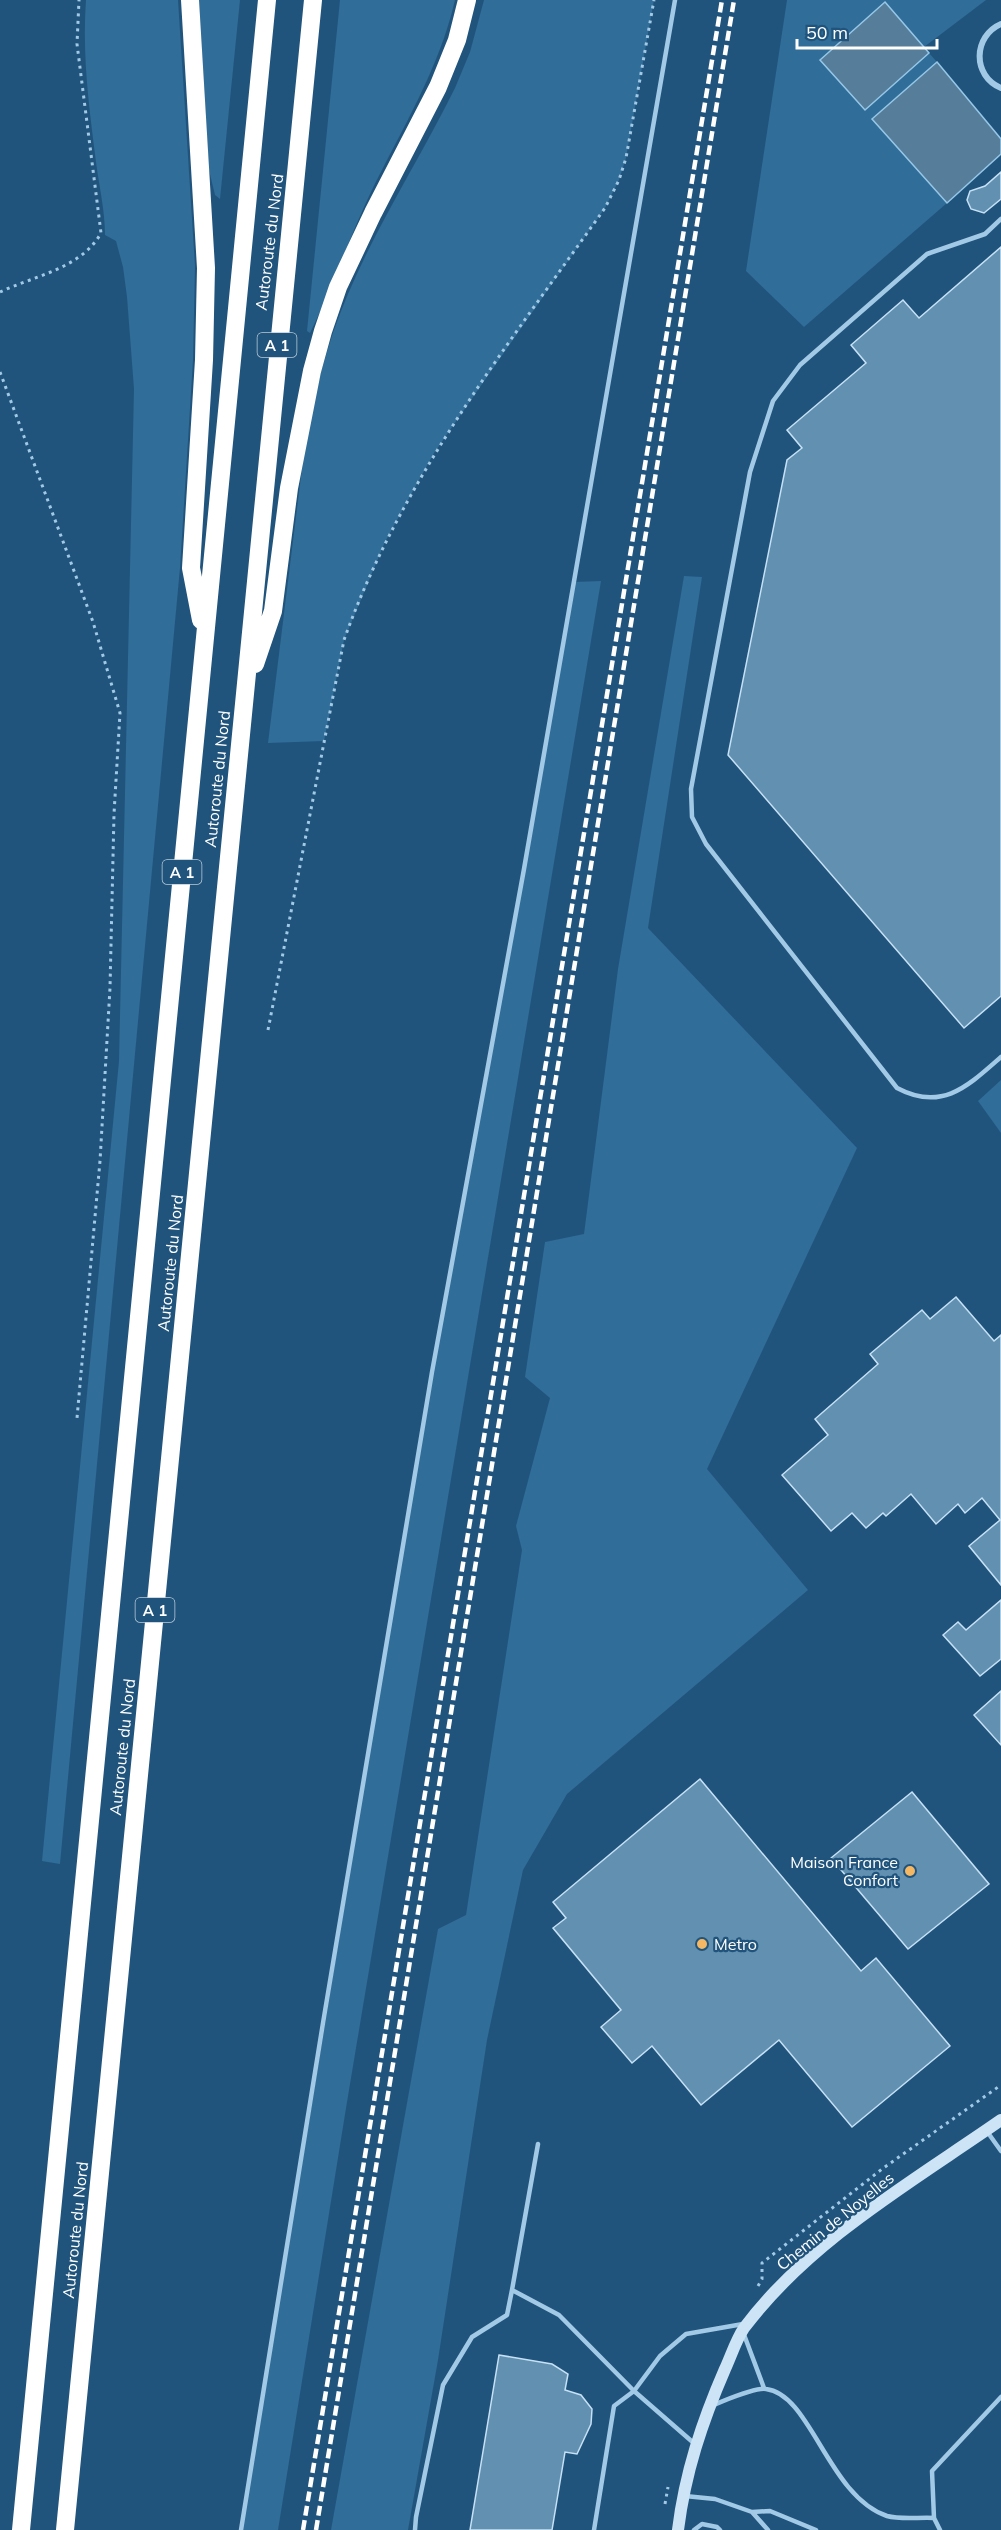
<svg xmlns="http://www.w3.org/2000/svg" width="1001" height="2530" font-family="Mulish,sans-serif">
<rect width="100%" height="100%" fill="#20547c"/>
<path fill="#306d98" d="M86,0H178L195,266L193,360L180,568L60,1864L42,1861L119,1061L134,389L127,297L123,267L116,241L105,235C105,210 99,186 96,162C89,107 82,55 86,0Z
M199,0H240L220,199L215,195L209,170Z
M340,0H455C439,70 401,130 370,194C348,240 333,288 310,333L307,331Z
M484,0H654L626,158L619,180L605,208L434,453L385,542L344,640L324,741L268,743L304,452C313,398 326,345 348,294C378,223 421,157 455,88L470,52Z
M787,0H986L924,47L885,2L865,109L929,53L937,62L872,119L947,203L804,327L746,271Z
M684,576L702,577L648,928L857,1148L707,1469L808,1590L567,1794L523,1870L487,2040L438,2360L408,2530H331L438,1929L466,1915L522,1550L516,1526L550,1398L525,1377L545,1242L584,1234L618,969Z
M601,581L347,2102L278,2530H242L432,1372L574,582Z
M1001,1080V1133L978,1101Z"/>
<path fill="#567d99" stroke="#96c7e8" stroke-width="1.5" d="M885,2L929,53L865,110L820,60Z
M937,62L1001,139V154L947,203L872,119Z"/>
<path fill="#6190b1" stroke="#c6e1f5" stroke-width="1.5" d="M1001,172V199L984,213L971,209L967,200L970,191L985,186Z
M1001,247V996L964,1028L728,755L787,460L802,448L787,430L866,363L851,345L903,300L919,318Z
M956,1297L994,1341L1001,1335V1585L969,1546L1000,1520L982,1498L965,1513L958,1504L936,1524L911,1494L886,1516L883,1513L866,1528L852,1513L831,1531L782,1475L828,1435L815,1419L878,1364L870,1354L922,1310L930,1319Z
M1001,1600V1659L980,1676L943,1635L958,1622L966,1630Z
M1001,1691V1745L974,1715Z
M700,1779L861,1971L876,1958L950,2046L852,2127L779,2040L701,2105L652,2046L632,2063L601,2027L621,2010L553,1928L566,1918L553,1902Z
M912,1792L989,1884L908,1949L831,1858Z
M499,2355L552,2364L568,2374L565,2390L581,2395L592,2409L591,2424L577,2454L565,2452L552,2530H470Z"/>
<g fill="none" stroke-linecap="round" stroke-linejoin="round">
<path stroke="#a2cae6" stroke-width="3" stroke-dasharray="3 4.5" stroke-linecap="butt" d="M0,292C34,276 82,268 101,233L77,44L79,0
M0,372L93,622L120,713L114,814L110,988L100,1161L77,1418
M268,1030L344,640C401,480 507,346 605,208L619,180L626,158L654,0
M758,2286L762,2279V2263L882,2169L1001,2085
M665,2504L668,2487"/>
<path stroke="#a2cae6" stroke-width="4.5" d="M1001,219L985,234L927,254L800,365L773,401L750,472L691,789L692,817L706,844L897,1088C942,1112 968,1086 1001,1057
M986,2130L1001,2151
M538,2144L512,2290L559,2315L634,2391L614,2406L594,2530
M743,2332L764,2388
M713,2405C724,2401 755,2387 766,2389C811,2394 828,2496 887,2516C901,2520 920,2517 934,2518L940,2530
M696,2445L634,2391L660,2356L686,2334L743,2324
M685,2496L715,2499L752,2512L768,2530
M752,2512L770,2511L816,2530
M934,2518L932,2471L1001,2397
M241,2530L323,2023L432,1372L524,869L675,0
M415,2530L416,2517L443,2385L472,2337L507,2315L512,2290
M694,2530L702,2524L717,2527L720,2530"/>
<path stroke="#a2cae6" stroke-width="6" d="M1001,24C973,36 972,76 1001,88"/>
<path stroke="#cce4f5" stroke-width="12" d="M678,2530C685,2473 702,2422 725,2369C731,2356 736,2340 744,2328C810,2240 912,2182 1001,2120"/>
<path stroke="#fff" stroke-width="18" d="M190,0L206,268L204,360L191,568L201,620
M255,664L273,611L289,488L312,371L323,331L338,287L373,213L438,87L457,40L467,0
M21,2530L267,0
M65,2530L313,0"/>
<path stroke="#fff" stroke-width="4.5" stroke-dasharray="10 4.5" stroke-linecap="butt" d="M303,2530L722,0
M316,2530L734,0"/>
</g>
<g fill="#f4b763" stroke="#20547c" stroke-width="2">
<circle cx="910" cy="1871" r="6"/>
<circle cx="702" cy="1944" r="6"/>
</g>
<g text-anchor="middle" dominant-baseline="central" stroke-width="4.5" stroke-linejoin="round" paint-order="stroke">
<g fill="#20547c" stroke="#bcccd8" stroke-width="1.5">
<rect x="257.5" y="333" width="39" height="24" rx="4.5"/>
<rect x="162.5" y="860" width="39" height="24" rx="4.5"/>
<rect x="135.5" y="1598" width="39" height="24" rx="4.5"/>
</g>
<g font-size="15" font-weight="bold" fill="#fff">
<text x="277" y="345">A 1</text>
<text x="182" y="872">A 1</text>
<text x="155" y="1610">A 1</text>
</g>
<g font-size="16" fill="#fff" stroke="#20547c">
<text transform="translate(269 242) rotate(-83)">Autoroute du Nord</text>
<text transform="translate(217 779) rotate(-84)">Autoroute du Nord</text>
<text transform="translate(170 1263) rotate(-84)">Autoroute du Nord</text>
<text transform="translate(122 1747) rotate(-84)">Autoroute du Nord</text>
<text transform="translate(835 2221) rotate(-39)">Chemin de Noyelles</text>
<text transform="translate(75 2230) rotate(-84)">Autoroute du Nord</text>
</g>
<g font-size="16" fill="#fff" stroke="#20547c" text-anchor="end">
<text x="898" y="1862">Maison France<tspan x="898" dy="18">Confort</tspan></text>
<text x="714" y="1944" text-anchor="start">Metro</text>
</g>
</g>
<path d="M797 39v9h140v-9" fill="none" stroke="#ffffff" stroke-width="3"/>
<text x="806" y="39" font-size="18" fill="#ffffff" stroke="#20547c" stroke-width="4.5" paint-order="stroke">50 m</text>
</svg>
